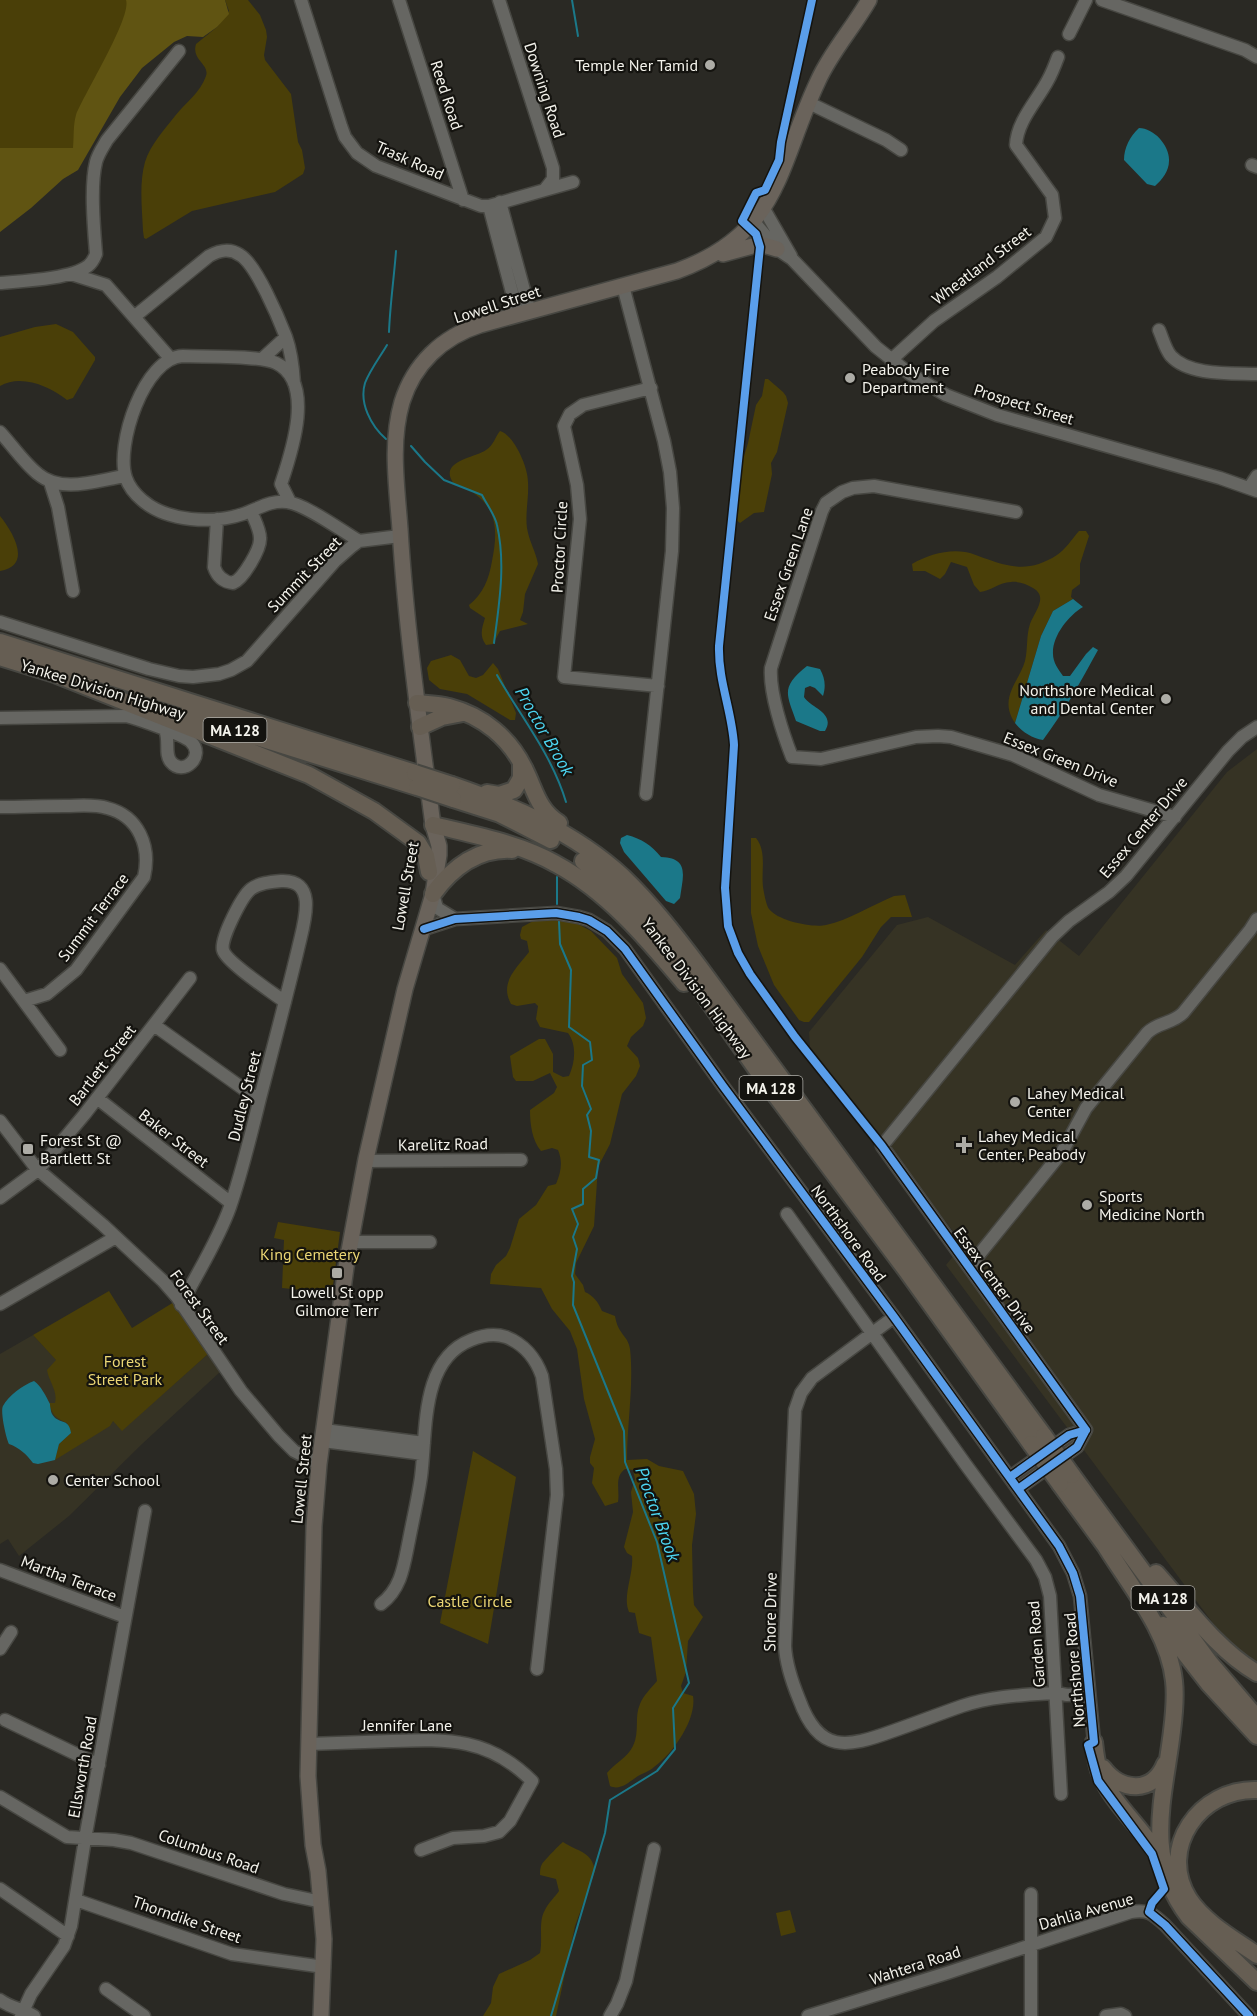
<svg xmlns="http://www.w3.org/2000/svg" width="1257" height="2016" font-family="'PT Sans',sans-serif">
<rect width="100%" height="100%" fill="#2a2924"/>
<path fill="#363324" d="M1257,749V1662L1224,1638L946,1265L963,1244L810,1047L809,1032L897,925L928,917L1015,965L1046,930L1079,956L1227,772Z
M33,1335L122,1430L208,1354L220,1372L142,1444L69,1516L19,1556L8,1539L0,1544V1354Z"/>
<path fill="#4a3f08" d="M0,0H162L74,148H0Z
M225,0H248L260,15L266,30L267,37L264,55L265,60L291,94L298,142L302,150L305,168L303,174L275,192L192,211L146,239L144,238L143,231C142,208 139,183 145,162C150,145 165,129 175,116C186,102 200,93 206,76C210,64 191,60 196,44L217,27L229,11Z
M56,324L73,332L95,357V360L73,398L67,400C49,386 21,374 0,386V337L35,327Z
M765,379H768L783,392L786,396L788,403L777,452L771,463L772,474L764,512L754,513L740,523L735,519V516L740,469L748,443L756,405L762,396Z
M500,431C514,435 528,467 528,482C529,498 525,513 527,528C529,541 536,552 538,564L525,594L523,612L520,620L528,624L500,631L493,644L486,645C479,636 482,628 485,618L470,608L469,605C483,594 489,579 492,561C497,536 499,511 475,494C470,489 461,487 454,484C437,461 475,458 486,450C494,445 495,437 500,431Z
M0,516C13,532 33,566 0,571Z
M1079,531H1086L1089,536L1080,564V584L1072,590L1071,597L1073,599L1053,611L1041,636L1015,723C998,698 1019,682 1025,661C1028,649 1026,636 1030,624C1034,612 1049,597 1033,588C1027,584 1018,581 1011,582C999,582 991,591 980,592L974,585L967,567L951,562L945,574L940,579L925,571H913L912,564C927,555 948,549 965,552C973,553 980,557 987,559C1014,569 1032,571 1057,555C1065,550 1072,539 1079,531Z
M451,655L460,660L469,676L476,678L483,675L493,663L498,669L516,713L515,720H510L467,694L440,689L429,680L427,668L431,661Z
M751,838H756C767,852 761,870 763,887C764,893 766,905 769,909C778,921 813,928 826,925C849,920 872,905 894,896L905,895L912,917H891L881,927L862,957L809,1022H804L799,1020L774,985L758,946L751,913Z
M556,919L576,923L591,931L617,958L622,974L643,1003L646,1018L643,1026L631,1037L627,1046L638,1058L640,1066L636,1076L622,1094L610,1144L598,1167L594,1226L576,1263L575,1274L583,1285L585,1292C594,1296 598,1302 602,1311L615,1316C618,1335 628,1335 630,1349C634,1385 627,1423 627,1460L647,1459L659,1466L683,1471L694,1494L696,1514L692,1545L693,1593L694,1605L703,1617L688,1641L686,1672L681,1686L683,1693L693,1696C697,1719 673,1754 654,1767C650,1771 643,1773 638,1776C629,1782 620,1791 610,1786L607,1773C615,1763 627,1758 633,1746C640,1732 634,1717 640,1704C643,1696 651,1688 657,1681L651,1637L639,1633L635,1613L629,1612C622,1596 634,1574 632,1556L627,1553L624,1547L633,1512L631,1492L635,1479L633,1470L625,1469C614,1477 620,1490 618,1502L605,1506L592,1483L594,1468L590,1463V1457L595,1439L584,1399L577,1349L570,1331L552,1309L541,1288L490,1284L491,1274L496,1265L506,1256L510,1248L519,1219L536,1205L548,1186L556,1184C561,1172 563,1162 558,1150L552,1148L541,1151C532,1140 530,1124 530,1110L554,1093L557,1087L550,1073L533,1081H516L513,1077L510,1056L539,1039H545L553,1054V1072L563,1077L569,1076C575,1063 577,1045 568,1033L540,1027L536,1019L538,1006L535,1003L517,1006L511,1004C499,982 517,968 529,952L527,941L521,939L520,935L522,927L535,920Z
M278,1222L340,1232L332,1293L282,1288L284,1240L274,1238Z
M109,1291L132,1328L174,1302L208,1354L122,1431L113,1421L110,1426L55,1460L59,1444L71,1433L67,1423C56,1418 52,1415 49,1403H55C58,1391 49,1382 47,1370L56,1360L33,1335Z
M473,1451L516,1477L488,1644L440,1623Z
M563,1842C578,1852 592,1851 595,1871L575,1926L556,2016H483L491,2003L493,1987L499,1974L530,1960L540,1953C543,1940 538,1921 545,1910C548,1903 555,1897 559,1891L556,1879L540,1875C540,1871 540,1867 542,1864C543,1862 560,1844 563,1842Z
M790,1910L796,1932L781,1936L776,1913Z"/>
<path fill="#605412" d="M126,0H225L229,14L217,27L203,37L187,36L174,42L142,68L120,97L78,170L63,179L31,208L0,232V148H73C74,138 73,125 76,115C84,94 132,17 126,0Z"/>
<path fill="#1b7889" d="M1139,128C1154,128 1170,146 1169,161C1169,171 1162,180 1155,186L1147,184L1124,160C1124,148 1130,136 1139,128Z
M1073,599L1083,607C1069,615 1052,636 1053,654C1053,662 1058,669 1063,676H1070L1086,654L1093,647L1098,650C1081,681 1064,712 1043,740C1032,738 1022,732 1015,723L1041,636L1053,611Z
M807,666L820,669C825,678 826,686 823,696L815,688L810,686L805,688L804,697C811,708 836,713 825,731H820L796,721C786,693 781,687 807,666Z
M627,835C642,839 651,845 661,857C690,858 683,876 680,898L674,904L666,901L624,852L620,843L621,838Z
M34,1381C41,1386 46,1396 50,1404C50,1406 51,1412 52,1414C58,1425 69,1417 71,1433L59,1444L55,1460L38,1464L33,1463C26,1454 20,1448 9,1444C6,1438 0,1411 3,1406C8,1396 23,1385 34,1381Z"/>
<g fill="none" stroke-linecap="round" stroke-linejoin="round">
<path stroke="#1b7889" stroke-width="2" d="M572,0L578,36
M389,332C390,305 394,278 396,251
M386,439C371,426 359,403 365,383C370,370 380,357 387,345
M411,446L425,462L444,480L482,495C487,505 495,515 497,525C506,564 499,605 494,643
M497,675C521,717 552,755 566,802
M557,904V877
M551,2016L605,1833L610,1800L657,1771L675,1749L673,1708L689,1683L657,1542L625,1462L624,1431L573,1305L574,1282L572,1276L577,1249L573,1237L578,1224L572,1209L583,1204V1189L596,1178L599,1160L589,1157L591,1131L587,1115L591,1109L582,1086L583,1065L592,1060L590,1042L569,1027L571,970L560,944L559,921"/>
<defs>
<path id="minor" d="M301,0L341,126L345,137L357,153L376,166L481,206H489L573,182
M399,0L463,200
M499,0L553,168V179L546,188
M1102,0L1245,50L1257,57
M1069,34L1086,0
M809,103L886,140L901,150
M1252,165L1257,167
M500,202L530,312
M489,206L518,315
M764,209L791,256
M754,222L777,249L792,259L876,347L910,374L946,395L997,415L1220,478L1257,491
M71,274L106,285L170,358
M0,283C23,281 71,279 88,266C92,263 94,259 96,254C94,229 90,186 96,162C98,154 103,147 107,140L179,51
M623,286L664,441L670,472L673,508L672,551L646,794
M134,317L209,256C220,250 230,248 240,255C256,264 279,319 286,337C291,351 293,367 294,383
M1159,330C1163,339 1165,349 1171,356C1189,376 1232,373 1257,374
M262,359L286,337
M891,360L934,321L997,277L1046,237L1055,218L1052,195L1016,145C1017,121 1037,101 1048,80C1052,73 1055,65 1058,57
M651,388L583,405L570,414L564,426L577,485L580,519L564,677L658,686
M0,432C12,445 24,463 38,474C62,494 98,480 125,476
M50,482L58,507L73,591
M1249,488L1257,476
M290,502L281,484C291,454 316,382 276,363C259,355 204,357 183,356C144,357 115,446 126,478C129,487 135,494 142,500C167,522 213,524 243,514C258,509 270,500 287,502C305,504 342,531 359,541
M1016,512L874,486L853,488L842,492L826,503L822,511L771,668C769,692 783,734 792,757L821,759L916,737L938,736L951,737L1013,755L1099,795L1175,817
M217,519L214,567C217,576 223,582 233,583C243,579 261,549 260,538C260,529 254,519 251,511
M0,622L149,669L179,676L193,677L219,674L231,670L247,661L335,561L351,547L359,541L400,536
M0,718L126,716C138,719 184,735 191,742C206,756 183,777 171,762C164,754 170,741 165,730
M0,807C22,807 44,806 65,806C79,806 94,804 107,808C139,816 151,847 144,877L76,970L47,994L24,1001
M433,894L437,908L455,919
M424,929L455,919L556,913L579,917L589,920L607,931L625,949L723,1086L894,1317L1059,1546L1073,1573L1080,1596L1094,1742
M0,969L60,1050
M154,1025L259,1100
M97,1098L231,1203
M0,1121L36,1168L103,1225L163,1281L177,1297L241,1391L279,1436L294,1451L319,1464
M365,1161L521,1160
M0,1198L38,1170L84,1115L190,978
M787,1214L966,1465L1036,1560L1045,1577L1050,1596L1061,1794
M350,1242H430
M969,1267L1062,1152L1086,1108L1147,1033C1158,1022 1172,1024 1183,1013L1250,930L1257,919
M0,1304L116,1237
M181,1305C197,1273 218,1241 230,1207C242,1172 251,1135 260,1098C273,1048 286,999 298,949C303,926 320,879 281,881C270,882 259,883 251,889C242,896 220,939 223,950C226,962 273,993 285,1002
M894,1317L812,1378L801,1393L795,1410L785,1646C786,1665 792,1682 799,1699C819,1754 846,1748 893,1731C916,1723 939,1714 962,1706C992,1696 1024,1695 1056,1693L1067,1695L1089,1694
M324,1430L424,1443
M1086,1430L882,1146L1052,937L1069,921L1109,892L1126,876L1228,751L1242,737L1257,727
M323,1441L423,1454
M1010,1477L1069,1435L1086,1430
M1018,1489L1077,1447L1086,1430
M0,1570L125,1617
M381,1604C402,1588 404,1564 409,1540C413,1519 418,1498 421,1477C427,1431 420,1360 471,1340C483,1335 494,1333 506,1337C524,1344 536,1359 542,1376L556,1469L557,1495L537,1669
M0,1649L11,1632
M5,1720L99,1765
M309,1744C337,1743 364,1742 392,1741C449,1739 489,1738 532,1781L510,1821L499,1832L484,1836L453,1838L421,1850
M0,1797L67,1837L114,1840L131,1843L284,1894L322,1902
M0,1889L68,1936
M1031,1894V2016
M76,1900L232,1954L324,1967
M106,1989L144,2016
M0,2000C11,2008 23,2009 34,2016
M21,2016L31,1994L64,1946L71,1926L85,1839L145,1511
M610,2016L617,2004L626,1981L654,1849
M808,2016L947,1973L1131,1912C1148,1909 1153,1914 1165,1925L1249,2016
M1106,2016L1121,2014L1125,2016"/>
<path id="major" d="M723,254L760,244L777,249
M321,2016L324,1939L318,1871L313,1845L308,1776L314,1526L319,1464L346,1267L366,1159L405,989L433,894L439,855V846L433,825C420,726 406,628 400,529C397,487 390,443 402,402C414,364 442,337 480,325L677,271C781,233 777,168 818,81C831,52 853,28 869,0"/>
<path id="highway" d="M0,642L415,773
M0,657L61,676
M52,673L309,775L374,811L418,843L426,856L429,872
M417,703C428,704 439,704 449,707C483,716 510,738 525,770C535,790 538,810 559,823
M186,715L417,787
M420,727L442,717L463,713
M452,785C513,806 574,832 623,877C652,905 676,936 700,968L1044,1436
M487,793L499,795L514,790L521,778V765
M453,799L500,814L551,840
M433,825C474,835 519,843 556,864C608,892 647,939 684,983
M583,861L626,897L666,941L762,1077L906,1270L1031,1444
M433,894C452,868 477,848 512,850
M1072,1475L1210,1663L1257,1718
M1060,1484L1112,1555
M1106,1547C1131,1587 1169,1633 1174,1681C1176,1698 1174,1715 1172,1731C1164,1798 1143,1858 1189,1917L1257,1982
M1156,1573C1186,1606 1218,1651 1257,1673
M1163,1625L1209,1684L1257,1736
M1094,1742C1095,1751 1096,1761 1099,1770C1111,1804 1143,1827 1160,1859
M1103,1768C1121,1792 1153,1794 1165,1764
M1257,1790C1200,1788 1157,1848 1189,1899C1205,1923 1234,1939 1257,1955"/>
</defs>
<use href="#minor" stroke="#474742" stroke-width="15"/>
<use href="#major" stroke="#474742" stroke-width="18"/>
<use href="#highway" stroke="#474742" stroke-width="20"/>
<use href="#minor" stroke="#666662" stroke-width="12"/>
<use href="#major" stroke="#6a635b" stroke-width="15"/>
<use href="#highway" stroke="#665e53" stroke-width="16"/>
<defs>
<path id="highway-bridge" d="M415,773L452,785
M417,787L453,799
M1044,1436L1072,1475
M1031,1444L1060,1484"/>
</defs>
<use href="#highway-bridge" stroke="#474742" stroke-width="20" stroke-linecap="butt"/>
<use href="#highway-bridge" stroke="#665e53" stroke-width="16"/>
<defs>
<path id="cycleway" d="M812,0L781,142L779,160L765,190L756,193L742,221L756,234L760,247L719,646C718,681 732,711 734,745L725,888L728,926L738,953L750,974L795,1037L882,1146L1086,1430
M424,929L455,919L556,913L579,917L589,920L607,931L625,949L723,1086L894,1317L1059,1546L1073,1573L1080,1596L1094,1742L1088,1745L1098,1781L1152,1854L1164,1889L1152,1903L1149,1912L1165,1925L1249,2016
M1010,1477L1069,1435L1086,1430
M1018,1489L1077,1447L1086,1430"/>
</defs>
<use href="#cycleway" stroke="#14130f" stroke-width="11"/>
<use href="#cycleway" stroke="#5a9eea" stroke-width="8"/>
</g>
<g fill="#adaca6" stroke="#14130f" stroke-width="2">
<circle cx="710" cy="65" r="6"/>
<circle cx="850" cy="378" r="6"/>
<circle cx="1166" cy="699" r="6"/>
<circle cx="1015" cy="1102" r="6"/>
<path d="M961 1136h6v6h6v6h-6v6h-6v-6h-6v-6h6z"/>
<rect x="22" y="1143" width="12" height="12" rx="3"/>
<circle cx="1087" cy="1205" r="6"/>
<rect x="331" y="1267" width="12" height="12" rx="3"/>
<circle cx="53" cy="1480" r="6"/>
</g>
<g text-anchor="middle" dominant-baseline="central" stroke-width="4.5" stroke-linejoin="round" paint-order="stroke">
<g fill="#14130f" stroke="#b1b0aa" stroke-width="1.5">
<rect x="203.5" y="718" width="63" height="24" rx="4.5"/>
<rect x="739.5" y="1076" width="63" height="24" rx="4.5"/>
<rect x="1131.5" y="1586" width="63" height="24" rx="4.5"/>
</g>
<g font-size="15" font-weight="bold" fill="#f4f3ec">
<text x="235" y="730">MA 128</text>
<text x="771" y="1088">MA 128</text>
<text x="1163" y="1598">MA 128</text>
</g>
<g font-size="16" fill="#f4f3ec" stroke="#14130f" text-anchor="start">
<text x="698" y="65" text-anchor="end">Temple Ner Tamid</text>
<text x="862" y="369">Peabody Fire<tspan x="862" dy="18">Department</tspan></text>
<text x="1154" y="690" text-anchor="end">Northshore Medical<tspan x="1154" dy="18">and Dental Center</tspan></text>
<text x="1027" y="1093">Lahey Medical<tspan x="1027" dy="18">Center</tspan></text>
<text x="978" y="1136">Lahey Medical<tspan x="978" dy="18">Center, Peabody</tspan></text>
<text x="40" y="1140">Forest St @<tspan x="40" dy="18">Bartlett St</tspan></text>
<text x="1099" y="1196">Sports<tspan x="1099" dy="18">Medicine North</tspan></text>
<text x="337" y="1292" text-anchor="middle">Lowell St opp<tspan x="337" dy="18">Gilmore Terr</tspan></text>
<text x="65" y="1480">Center School</text>
</g>
<g font-size="16" fill="#f4f3ec" stroke="#14130f">
<text transform="translate(545 90) rotate(72)">Downing Road</text>
<text transform="translate(447 95) rotate(72)">Reed Road</text>
<text transform="translate(410 160) rotate(24)">Trask Road</text>
<text transform="translate(981 265) rotate(-37)">Wheatland Street</text>
<text transform="translate(497 304) rotate(-18)">Lowell Street</text>
<text transform="translate(1024 404) rotate(17)">Prospect Street</text>
<text transform="translate(559 547) rotate(-87)">Proctor Circle</text>
<text transform="translate(788 564) rotate(-71)">Essex Green Lane</text>
<text transform="translate(304 574) rotate(-46)">Summit Street</text>
<text transform="translate(103 689) rotate(17)">Yankee Division Highway</text>
<text transform="translate(1061 759) rotate(22)">Essex Green Drive</text>
<text transform="translate(1143 827) rotate(-50)">Essex Center Drive</text>
<text transform="translate(405 886) rotate(-80)">Lowell Street</text>
<text transform="translate(93 917) rotate(-53)">Summit Terrace</text>
<text transform="translate(697 988) rotate(53)">Yankee Division Highway</text>
<text transform="translate(102 1065) rotate(-52)">Bartlett Street</text>
<text transform="translate(244 1096) rotate(-76)">Dudley Street</text>
<text transform="translate(174 1138) rotate(38)">Baker Street</text>
<text transform="translate(443 1144) rotate(-1)">Karelitz Road</text>
<text transform="translate(849 1233) rotate(54)">Northshore Road</text>
<text transform="translate(995 1280) rotate(54)">Essex Center Drive</text>
<text transform="translate(200 1307) rotate(54)">Forest Street</text>
<text transform="translate(301 1479) rotate(-84)">Lowell Street</text>
<text transform="translate(69 1578) rotate(21)">Martha Terrace</text>
<text transform="translate(770 1612) rotate(-89)">Shore Drive</text>
<text transform="translate(1036 1644) rotate(-94)">Garden Road</text>
<text transform="translate(1074 1670) rotate(-95)">Northshore Road</text>
<text x="407" y="1725">Jennifer Lane</text>
<text transform="translate(82 1767) rotate(-80)">Ellsworth Road</text>
<text transform="translate(209 1851) rotate(19)">Columbus Road</text>
<text transform="translate(1086 1911) rotate(-16)">Dahlia Avenue</text>
<text transform="translate(187 1919) rotate(19)">Thorndike Street</text>
<text transform="translate(915 1965) rotate(-18)">Wahtera Road</text>
</g>
<g font-size="16" fill="#ebd674" stroke="#14130f">
<text x="310" y="1254">King Cemetery</text>
<text x="125" y="1361">Forest<tspan x="125" dy="18">Street Park</tspan></text>
<text x="470" y="1601">Castle Circle</text>
</g>
<g font-size="18" font-style="italic" fill="#4cd4f0" stroke="#14130f">
<text transform="translate(545 731) rotate(60)">Proctor Brook</text>
<text transform="translate(658 1514) rotate(70)">Proctor Brook</text>
</g>
</g>
</svg>
